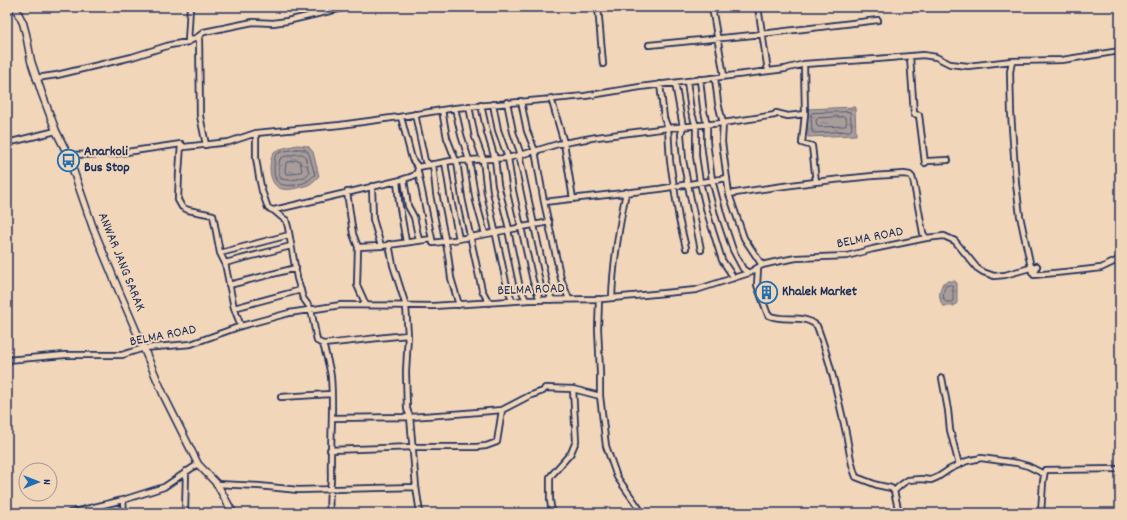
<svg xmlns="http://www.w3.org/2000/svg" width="1127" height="520" font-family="Dekko,sans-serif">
<defs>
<pattern id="water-ripples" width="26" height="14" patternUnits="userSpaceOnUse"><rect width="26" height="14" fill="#a99d9a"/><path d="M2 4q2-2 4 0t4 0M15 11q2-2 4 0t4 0" fill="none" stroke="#898081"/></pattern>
</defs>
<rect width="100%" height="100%" fill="#f2d6b9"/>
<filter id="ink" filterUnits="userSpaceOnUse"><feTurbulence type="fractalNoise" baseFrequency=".025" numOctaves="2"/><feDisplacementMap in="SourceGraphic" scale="8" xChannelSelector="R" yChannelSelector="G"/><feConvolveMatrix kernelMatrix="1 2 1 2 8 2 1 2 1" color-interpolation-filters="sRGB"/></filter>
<g filter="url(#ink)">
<path fill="url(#water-ripples)" stroke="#707182" d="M855,107L856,135L808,137L807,109Z
M297,145L308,146L313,152L319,176C316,179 313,182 310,184C307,186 304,186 301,187C287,191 275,192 271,176C269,168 270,159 274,152L280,149Z
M948,281H955L957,283V303L954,306H943C938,299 939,290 943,283Z"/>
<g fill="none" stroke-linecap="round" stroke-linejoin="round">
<path stroke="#545b76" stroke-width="1" d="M850,112L852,129L850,131L814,133L812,132L811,115L812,113Z
M845,117C847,119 847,124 845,126L819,127L817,126L816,120L818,118Z
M297,149H305L309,154L315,175C312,177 310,179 308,181C301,185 281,189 276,180C274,176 274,172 274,168C274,164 274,158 276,155C280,151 291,150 297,149Z
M297,154H302L305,156L309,173C308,174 306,176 304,177C300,179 285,182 281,178C277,174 279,164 280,159L283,157Z
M297,160L300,161L302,171L293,174H286L285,171L286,163Z
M951,285L953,287V301L951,302H946C942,298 943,290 946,286Z"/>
<defs>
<path id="minor" d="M308,7L311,15
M598,7L603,64
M712,7L724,76
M758,7L768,71
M188,42L190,7
M649,45L753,35L878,20
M910,57L914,114L919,115L925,163L928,161L948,160
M1012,61L1010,72L1011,113L1016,184L1020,216L1032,272L1037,266
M36,78L57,75L132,57L170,45L188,42L199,36
M715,78L718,103L723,123L722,142L729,194L744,238L762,265
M700,79L703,107L707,125V142L712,180L722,217L733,250L743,269L749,273
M687,81L691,111L696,126V156L700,182L707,212L722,260L734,278
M675,83L683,127L681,134L683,160L701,250
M660,84L664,118L668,128L670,161L679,219L686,248
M551,98L564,143L573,199
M521,101L527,131L535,151L544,202L561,279L569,299
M507,102L513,132L521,155
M493,104L498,130L508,158L513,191L533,281L540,300
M481,105L487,132L495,159L498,185L509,229
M469,106L475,137L483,159L487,193L506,282L512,301
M455,108L461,135L469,160L476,201L485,234
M442,110L447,138L456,161
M415,114L425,161L430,165
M805,114L802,143L812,146L816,182
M401,117L412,159L418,167
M256,133V158L259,177L262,191L268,208C278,211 278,216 286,220L288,227L297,278L303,298L311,309L317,341L323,344C326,355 330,367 331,377C334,410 330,443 331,476C331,489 328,500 330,513
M7,143L56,131
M181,144L179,173L178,200L182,207L188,210L213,215L220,253L225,263L234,308L241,326
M206,145L200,116L199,36L204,32L253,22L273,23L287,21L347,7
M68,155L113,154L181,144L184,147L229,142L256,133L340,125L399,117L455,108L585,96L640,87L785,69L804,64L877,59L923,55L936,57L950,64L968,66L1012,61L1062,60L1120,51
M519,155L534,225L548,290L552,300
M457,161L462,198L476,263L482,290L489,303
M445,162L451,200L459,239
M433,164L436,193L448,254L451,278L459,305
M418,172L432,239
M404,179L408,206L414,217L419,240
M397,181L399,202L406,242
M372,186L373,219L381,246
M347,192L353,234L358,247L357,285L366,305
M729,194C787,185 845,177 904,174L910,175L912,177L914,184L923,233L926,238
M544,202L659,189L727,178
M274,210L401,180C409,177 418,177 418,167L451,161L508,158L535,151L558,144L597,137L668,128L723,123L775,115L776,113L788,116L805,114L804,64
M508,230L520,288L526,300
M389,244L393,265L406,306L408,335L406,372L407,409L410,417L416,487L420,513
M358,247L381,246L432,239L433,243C472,238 510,229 549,222
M220,253L289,235
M225,263L291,246
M758,268L757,285L768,315C784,323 803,313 817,326C830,360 838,397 846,433C849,447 850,463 856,477L877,485L891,488L894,491L899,513
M1036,270L1034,275L1075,271L1101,268L1120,259
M229,285L296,268
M612,298C613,262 619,227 626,192
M599,299L598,328L600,373V396L606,446L617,477L639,508L641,513
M234,308L301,290
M323,344C351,342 379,337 408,335
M7,360L65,355H122L144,348L191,344L241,326L289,313L341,305L433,306L529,300L602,299L696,290L749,273L762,265L775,262L796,258L847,256L873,249L926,238L944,236L955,241L977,268L983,272L994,276L1005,275L1037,266
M942,378L948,410L950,430L959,465
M281,397L331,394
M332,418L410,417L454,414L502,410L529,396L543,391L545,388L573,389
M330,450L413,447H476L486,446L497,442L502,410
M217,484L259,486L298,490L416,487
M894,491L902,484L908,480L921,479L931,480L938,477L950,469L967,461L981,458L1017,463L1028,466L1044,474
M123,500L124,513
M70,513L123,500L164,487L198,464
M185,513L186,471
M552,513L550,500V477L571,453L576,441L573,389L600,396
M1041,513L1043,482L1045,470L1120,469"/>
<path id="secondary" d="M15,7L23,23L26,34L31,61L42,94L56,131L68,155L93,228L119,291L165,398L198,464L217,484L233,513"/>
</defs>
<use href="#minor" stroke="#1b2f5e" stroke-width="8"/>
<use href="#secondary" stroke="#1b2f5e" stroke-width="9"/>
<use href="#minor" stroke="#f2d6b9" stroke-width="4.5"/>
<use href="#secondary" stroke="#f2d6b9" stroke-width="6"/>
</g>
</g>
<defs>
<symbol id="bus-ring" viewBox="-11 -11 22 22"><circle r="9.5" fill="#f2d6b9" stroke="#1f6fb2" stroke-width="1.5"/><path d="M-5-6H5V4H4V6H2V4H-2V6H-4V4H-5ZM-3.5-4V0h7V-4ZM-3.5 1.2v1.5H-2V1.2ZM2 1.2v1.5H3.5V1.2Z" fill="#1f6fb2"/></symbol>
<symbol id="building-ring" viewBox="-11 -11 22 22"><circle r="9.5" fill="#f2d6b9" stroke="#1f6fb2" stroke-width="1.5"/><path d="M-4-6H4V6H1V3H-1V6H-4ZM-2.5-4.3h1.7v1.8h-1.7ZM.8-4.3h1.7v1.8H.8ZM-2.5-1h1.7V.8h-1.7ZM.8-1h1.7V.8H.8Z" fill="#1f6fb2"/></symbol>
</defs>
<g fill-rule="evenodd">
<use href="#bus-ring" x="56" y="148" width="25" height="25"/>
<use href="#building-ring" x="754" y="280" width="25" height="25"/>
</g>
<g text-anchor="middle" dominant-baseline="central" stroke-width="4" stroke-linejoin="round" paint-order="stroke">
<g font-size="14" font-weight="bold" fill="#1b2f5e" stroke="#f2d6b9" text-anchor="start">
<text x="84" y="152">Anarkoli<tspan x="84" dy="16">Bus Stop</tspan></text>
<text x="782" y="292">Khalek Market</text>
</g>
<g font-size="14" fill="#1b2f5e" stroke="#f2d6b9">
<text transform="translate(870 238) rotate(-11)">BELMA ROAD</text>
<text transform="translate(121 262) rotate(68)">ANWAR JANG SARAK</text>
<text transform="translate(531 290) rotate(-2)">BELMA ROAD</text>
<text transform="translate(163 336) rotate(-11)">BELMA ROAD</text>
</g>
</g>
<rect width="1127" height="520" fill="none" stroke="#f2d6b9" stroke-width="24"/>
<rect x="12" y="12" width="1103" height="496" fill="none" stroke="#1b2f5e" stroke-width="1.5" filter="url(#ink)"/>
<g transform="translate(38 482) rotate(90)"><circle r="19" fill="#f2d6b9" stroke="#9c9395"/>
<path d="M0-3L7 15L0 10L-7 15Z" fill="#1f6fb2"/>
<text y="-6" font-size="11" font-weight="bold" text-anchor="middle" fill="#1b2f5e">N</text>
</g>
</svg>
